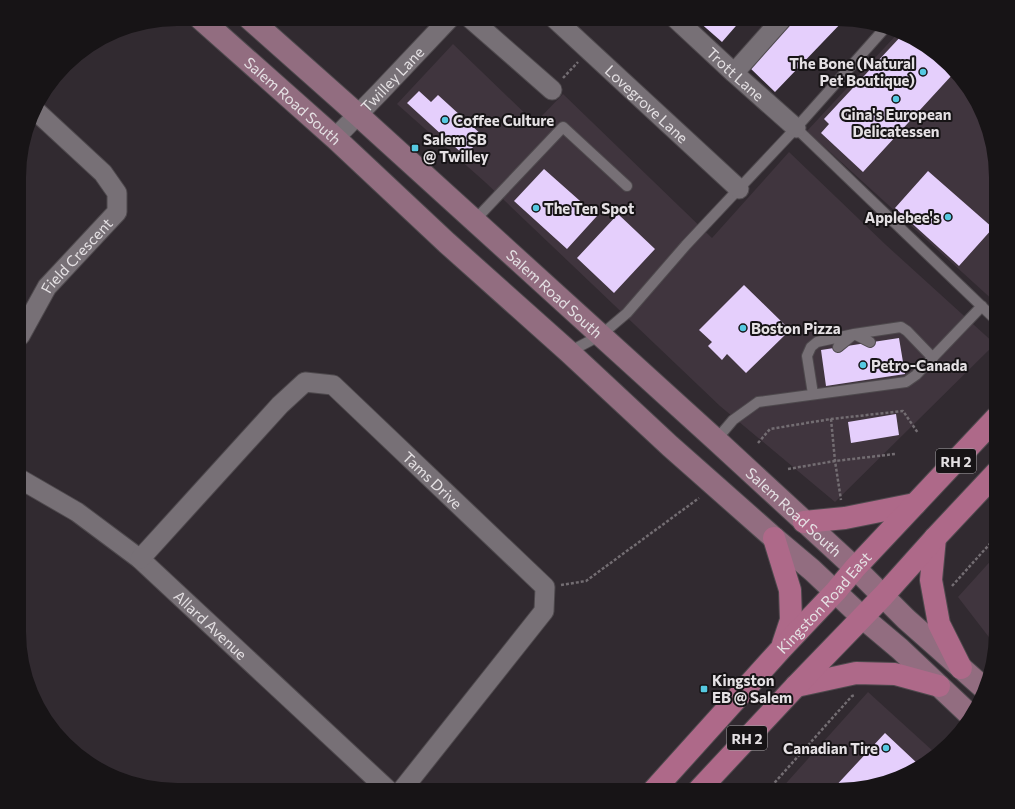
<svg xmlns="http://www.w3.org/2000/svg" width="1015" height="809" font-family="Commissioner,sans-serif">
<rect width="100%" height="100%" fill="#312a30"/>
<path fill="#40353e" d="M899,32L942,58L984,117L996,177V303L807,131Z
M453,44L535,123L563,94L712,238L789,152L886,245L995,344L835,502L720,406L485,182L397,104Z
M996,555V642L995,645L958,597Z
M868,692L934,752L898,778L838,790H780Z"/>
<path fill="#e5cffc" d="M700,19H742L722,42L698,21Z
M792,19H845L775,92L747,65Z
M903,34L942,58L953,74L863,172L821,133L829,124L824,119Z
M419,91L431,102L438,95L483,136L465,156L407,103Z
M544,169L597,216L567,249L514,201Z
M928,171L993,228L959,266L895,208Z
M618,214L655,249L614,293L577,258Z
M744,285L786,326L783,329L787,333L746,373L727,354L722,360L708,346L712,342L699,330Z
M899,338L905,374L826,386L821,350Z
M896,414L899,435L851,443L848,422Z
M885,733L918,764L898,778L838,790H832Z"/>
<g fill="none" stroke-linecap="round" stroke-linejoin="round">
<defs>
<path id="service" d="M885,28L796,128L996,320
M474,221L563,127L627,186
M838,347L854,334L870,342
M569,352L601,335L627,313L686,245L796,128
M813,394L807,356L811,347L817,342L854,334L901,327L907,331L933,358
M716,440L733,420L758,402L906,382L916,375L982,306"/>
<g id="minor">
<path d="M471,19L552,90"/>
<path id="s1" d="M555,19L739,189"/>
<path id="s2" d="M676,19L734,73L796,128"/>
<path d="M734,73L782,19"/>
<path id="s3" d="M335,138L379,93L449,19"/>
<path id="s4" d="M20,336L47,287L117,212V193L103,173L36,111"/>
<path id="s5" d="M20,479L77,512L140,559L388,790"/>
<path id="s6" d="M140,559L280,405L305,382L333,385L545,587L544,611L402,790"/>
</g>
<g id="secondary">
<path id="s7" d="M201,19L335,138L447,243L569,352L670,446L774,538L812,570L862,617L900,649L970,715"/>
<path id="s8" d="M250,19L357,114L716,440L855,568L906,619L985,689"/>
</g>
<g id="primary">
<path d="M804,522L845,518L915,504"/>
<path d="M774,538L790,590L791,620L783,644"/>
<path d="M935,538L931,580L939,624L961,668"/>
<path d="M796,686L856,673L895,674L939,686"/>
<path id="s9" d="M654,790L782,648L836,591L855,568L996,418"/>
<path d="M699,790L796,686L883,596L935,538L996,473"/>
</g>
</defs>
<use href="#service" stroke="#4e494d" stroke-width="12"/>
<use href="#minor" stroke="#4e494d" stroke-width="21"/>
<use href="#secondary" stroke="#4e494d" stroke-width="24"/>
<use href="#primary" stroke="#4e494d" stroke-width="24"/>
<path stroke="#736d72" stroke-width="2.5" stroke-dasharray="3 2" stroke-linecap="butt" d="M563,78L578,62
M831,419L835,461L841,500
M758,443L770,429L831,419L903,411L918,433
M788,469L835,461L895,454
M561,585L586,581L699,498
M952,586L996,537
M768,790L852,696L855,695"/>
<use href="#service" stroke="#777076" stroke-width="10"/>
<use href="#minor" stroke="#777076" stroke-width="19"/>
<use href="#secondary" stroke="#926d80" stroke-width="22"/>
<use href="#primary" stroke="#ae6989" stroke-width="22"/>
</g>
<g fill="#56c9e1" stroke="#171416" stroke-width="1.5">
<circle cx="923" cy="72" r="4"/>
<circle cx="896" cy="99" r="4"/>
<circle cx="445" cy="120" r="4"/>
<rect x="411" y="144" width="8" height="8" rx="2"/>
<circle cx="536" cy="208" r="4"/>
<circle cx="948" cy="217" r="4"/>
<circle cx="743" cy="328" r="4"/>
<circle cx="863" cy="365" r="4"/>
<rect x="700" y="685" width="8" height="8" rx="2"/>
<circle cx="886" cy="748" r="4"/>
</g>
<g text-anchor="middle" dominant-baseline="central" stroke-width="4" stroke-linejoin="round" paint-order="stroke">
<g fill="#171416" stroke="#a7a4a6" stroke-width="1">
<rect x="936" y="449" width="40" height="24" rx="3"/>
<rect x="727" y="726" width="40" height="24" rx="3"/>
</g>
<g font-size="14" font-weight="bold" fill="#e5e1e4">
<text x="956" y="461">RH 2</text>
<text x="747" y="738">RH 2</text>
</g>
<g font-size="15" font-weight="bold" fill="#e5e1e4" stroke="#171416" text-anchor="start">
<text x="915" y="63" text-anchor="end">The Bone (Natural<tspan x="915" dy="17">Pet Boutique)</tspan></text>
<text x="896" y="114" text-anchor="middle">Gina's European<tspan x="896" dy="17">Delicatessen</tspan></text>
<text x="453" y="120">Coffee Culture</text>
<text x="423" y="139">Salem SB<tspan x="423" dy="17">@ Twilley</tspan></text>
<text x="544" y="208">The Ten Spot</text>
<text x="940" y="217" text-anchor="end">Applebee's</text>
<text x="751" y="328">Boston Pizza</text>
<text x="871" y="365">Petro-Canada</text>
<text x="712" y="680">Kingston<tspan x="712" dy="17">EB @ Salem</tspan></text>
<text x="878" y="748" text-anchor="end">Canadian Tire</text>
</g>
<g font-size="15" fill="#e5e1e4" stroke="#171416">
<text stroke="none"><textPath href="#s2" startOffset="81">Trott Lane</textPath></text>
<text stroke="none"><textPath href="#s3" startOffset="82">Twilley Lane</textPath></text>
<text stroke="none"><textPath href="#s7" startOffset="123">Salem Road South</textPath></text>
<text stroke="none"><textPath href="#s1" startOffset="125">Lovegrove Lane</textPath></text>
<text stroke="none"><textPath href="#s4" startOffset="99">Field Crescent</textPath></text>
<text stroke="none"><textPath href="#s8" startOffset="410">Salem Road South</textPath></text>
<text stroke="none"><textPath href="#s6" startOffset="408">Tams Drive</textPath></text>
<text stroke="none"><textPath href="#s8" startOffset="734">Salem Road South</textPath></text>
<text stroke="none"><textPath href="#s9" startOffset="253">Kingston Road East</textPath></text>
<text stroke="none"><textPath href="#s5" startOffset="241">Allard Avenue</textPath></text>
</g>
</g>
<path d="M0 0H1015V809H0ZM177 26H838A151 151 0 0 1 989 177V632A151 151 0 0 1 838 783H177A151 151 0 0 1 26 632V177A151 151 0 0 1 177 26Z" fill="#171416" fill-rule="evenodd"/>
</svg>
